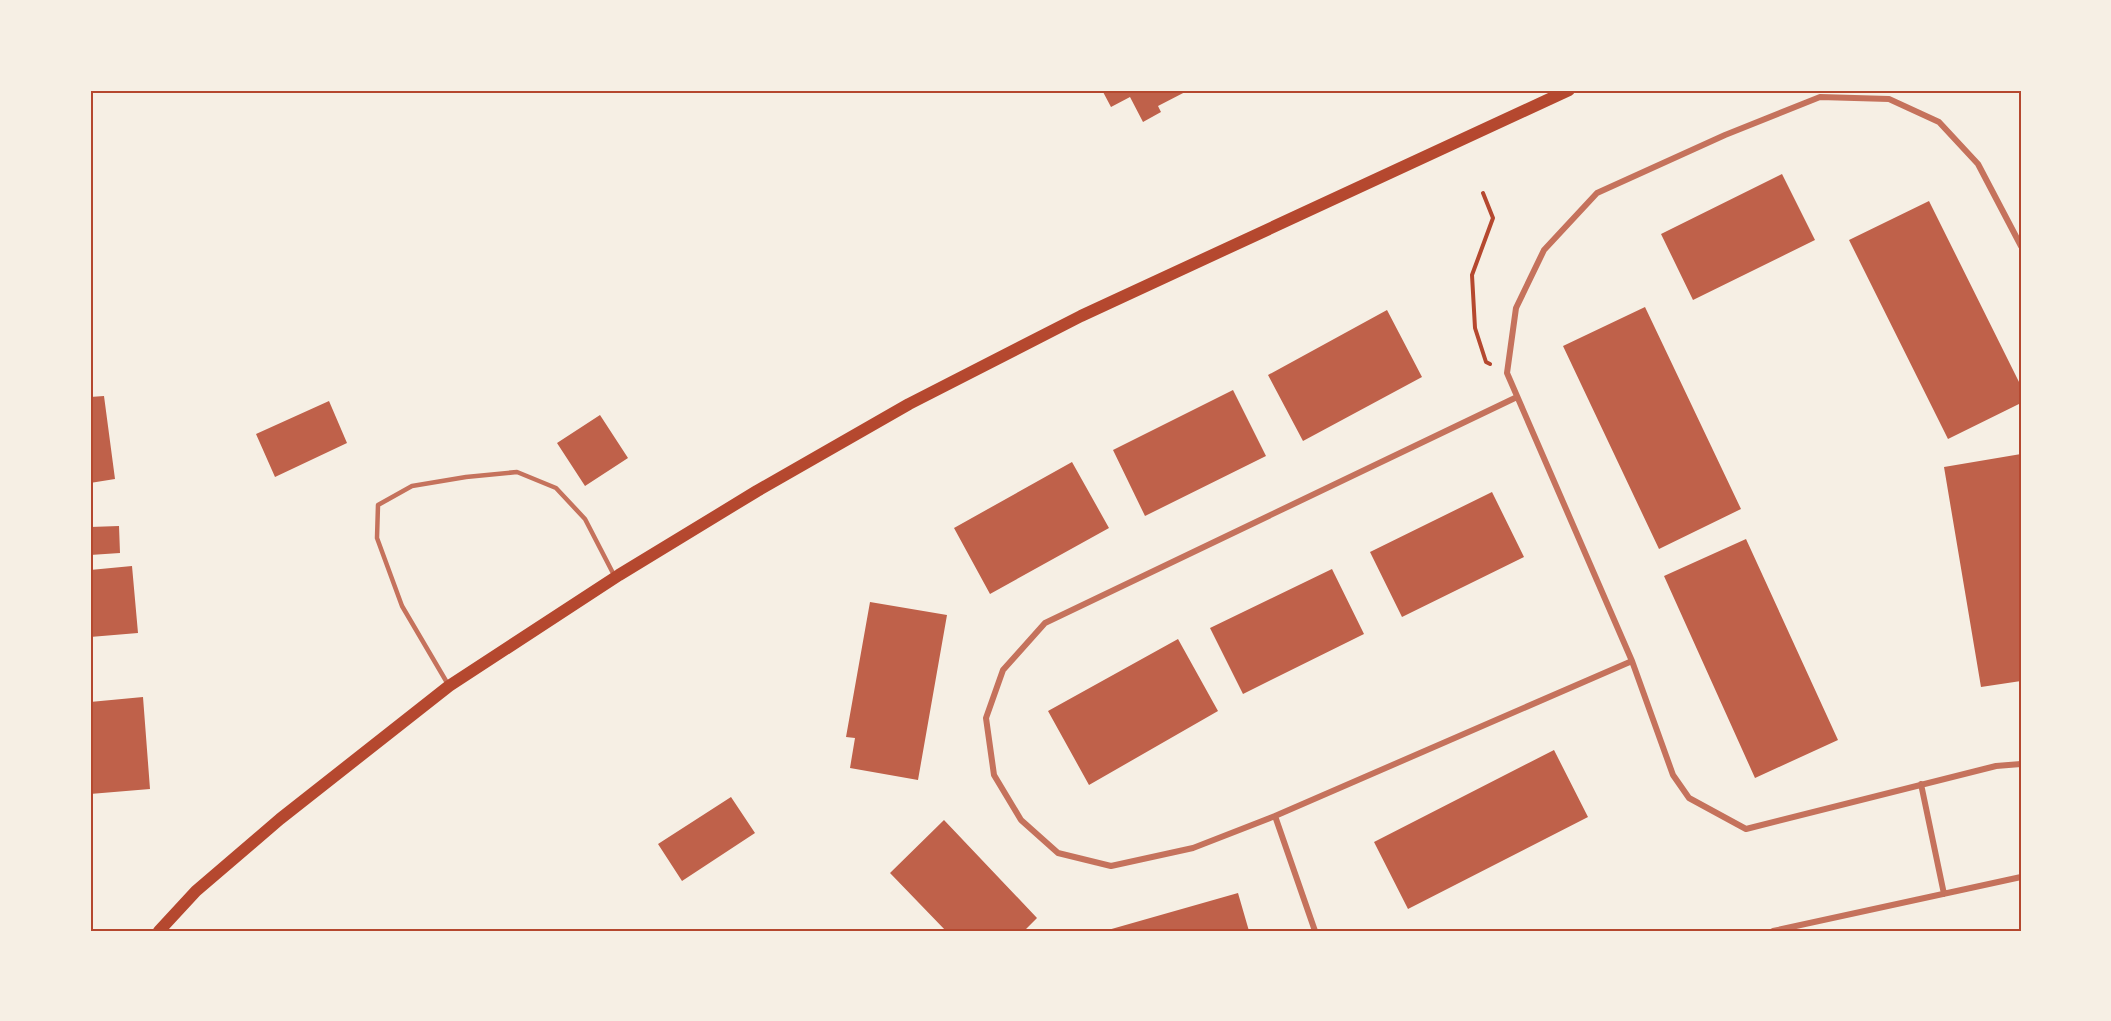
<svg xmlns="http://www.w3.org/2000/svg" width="2111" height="1021" font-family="Signika,sans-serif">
<rect width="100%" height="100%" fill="#f6efe4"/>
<path fill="#bf614a" d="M1102,90H1189L1158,106L1161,112L1143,122L1130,97L1111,107Z
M1782,174L1815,240L1693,300L1661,234Z
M1929,201L2021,386V403L1948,439L1849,240Z
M1645,307L1741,509L1659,549L1563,346Z
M1387,310L1422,377L1303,441L1268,375Z
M1233,390L1266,456L1145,516L1113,450Z
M104,396L115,479L90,483V397Z
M329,401L347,443L275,477L256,434Z
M600,415L628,458L585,486L557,443Z
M2021,454V681L1981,687L1944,467Z
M1072,462L1109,528L990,594L954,528Z
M1492,492L1524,557L1402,617L1370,552Z
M119,526L120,553L90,555V527Z
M1746,539L1838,740L1755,778L1664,576Z
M132,566L138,633L90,637V570Z
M1332,569L1364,634L1243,694L1210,628Z
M870,602L947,615L918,780L850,768L855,738L846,737Z
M1178,639L1218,711L1089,785L1048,711Z
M143,697L150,789L90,794V702Z
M1554,750L1588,817L1408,909L1374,842Z
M731,797L755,833L682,881L658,844Z
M944,820L1037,918L1024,931H946L890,873Z
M1238,893L1249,931H1108V930Z"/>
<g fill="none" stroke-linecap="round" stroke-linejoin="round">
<path stroke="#b5482f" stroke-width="4" d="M1483,193L1493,218L1472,275L1475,328L1486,362L1490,364"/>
<path stroke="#c5725c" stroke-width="4.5" d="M449,686L402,606L377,538L378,505L412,486L466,477L517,472L556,488L585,519L615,577"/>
<path stroke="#c5725c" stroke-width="6" d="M2021,246L1978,164L1939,122L1889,99L1820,97L1725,135L1597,193L1544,250L1516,308L1507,373L1632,661L1673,775L1689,798L1746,829L1996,766L2021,764
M1921,784L1944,894
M1275,816L1193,848L1111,866L1058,853L1021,820L994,775L986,718L1003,670L1045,623L1517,397
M1315,931L1275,816L1632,661
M1773,931L2021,877"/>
<path stroke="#b5482f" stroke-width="12" d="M159,931L196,891L280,819L449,686L619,575L757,491L909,404L1081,316L1569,90"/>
</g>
<rect width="2111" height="1021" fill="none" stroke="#f6efe4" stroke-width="183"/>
<rect x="92" y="92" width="1928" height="838" fill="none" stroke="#b5482f" stroke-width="2"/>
</svg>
